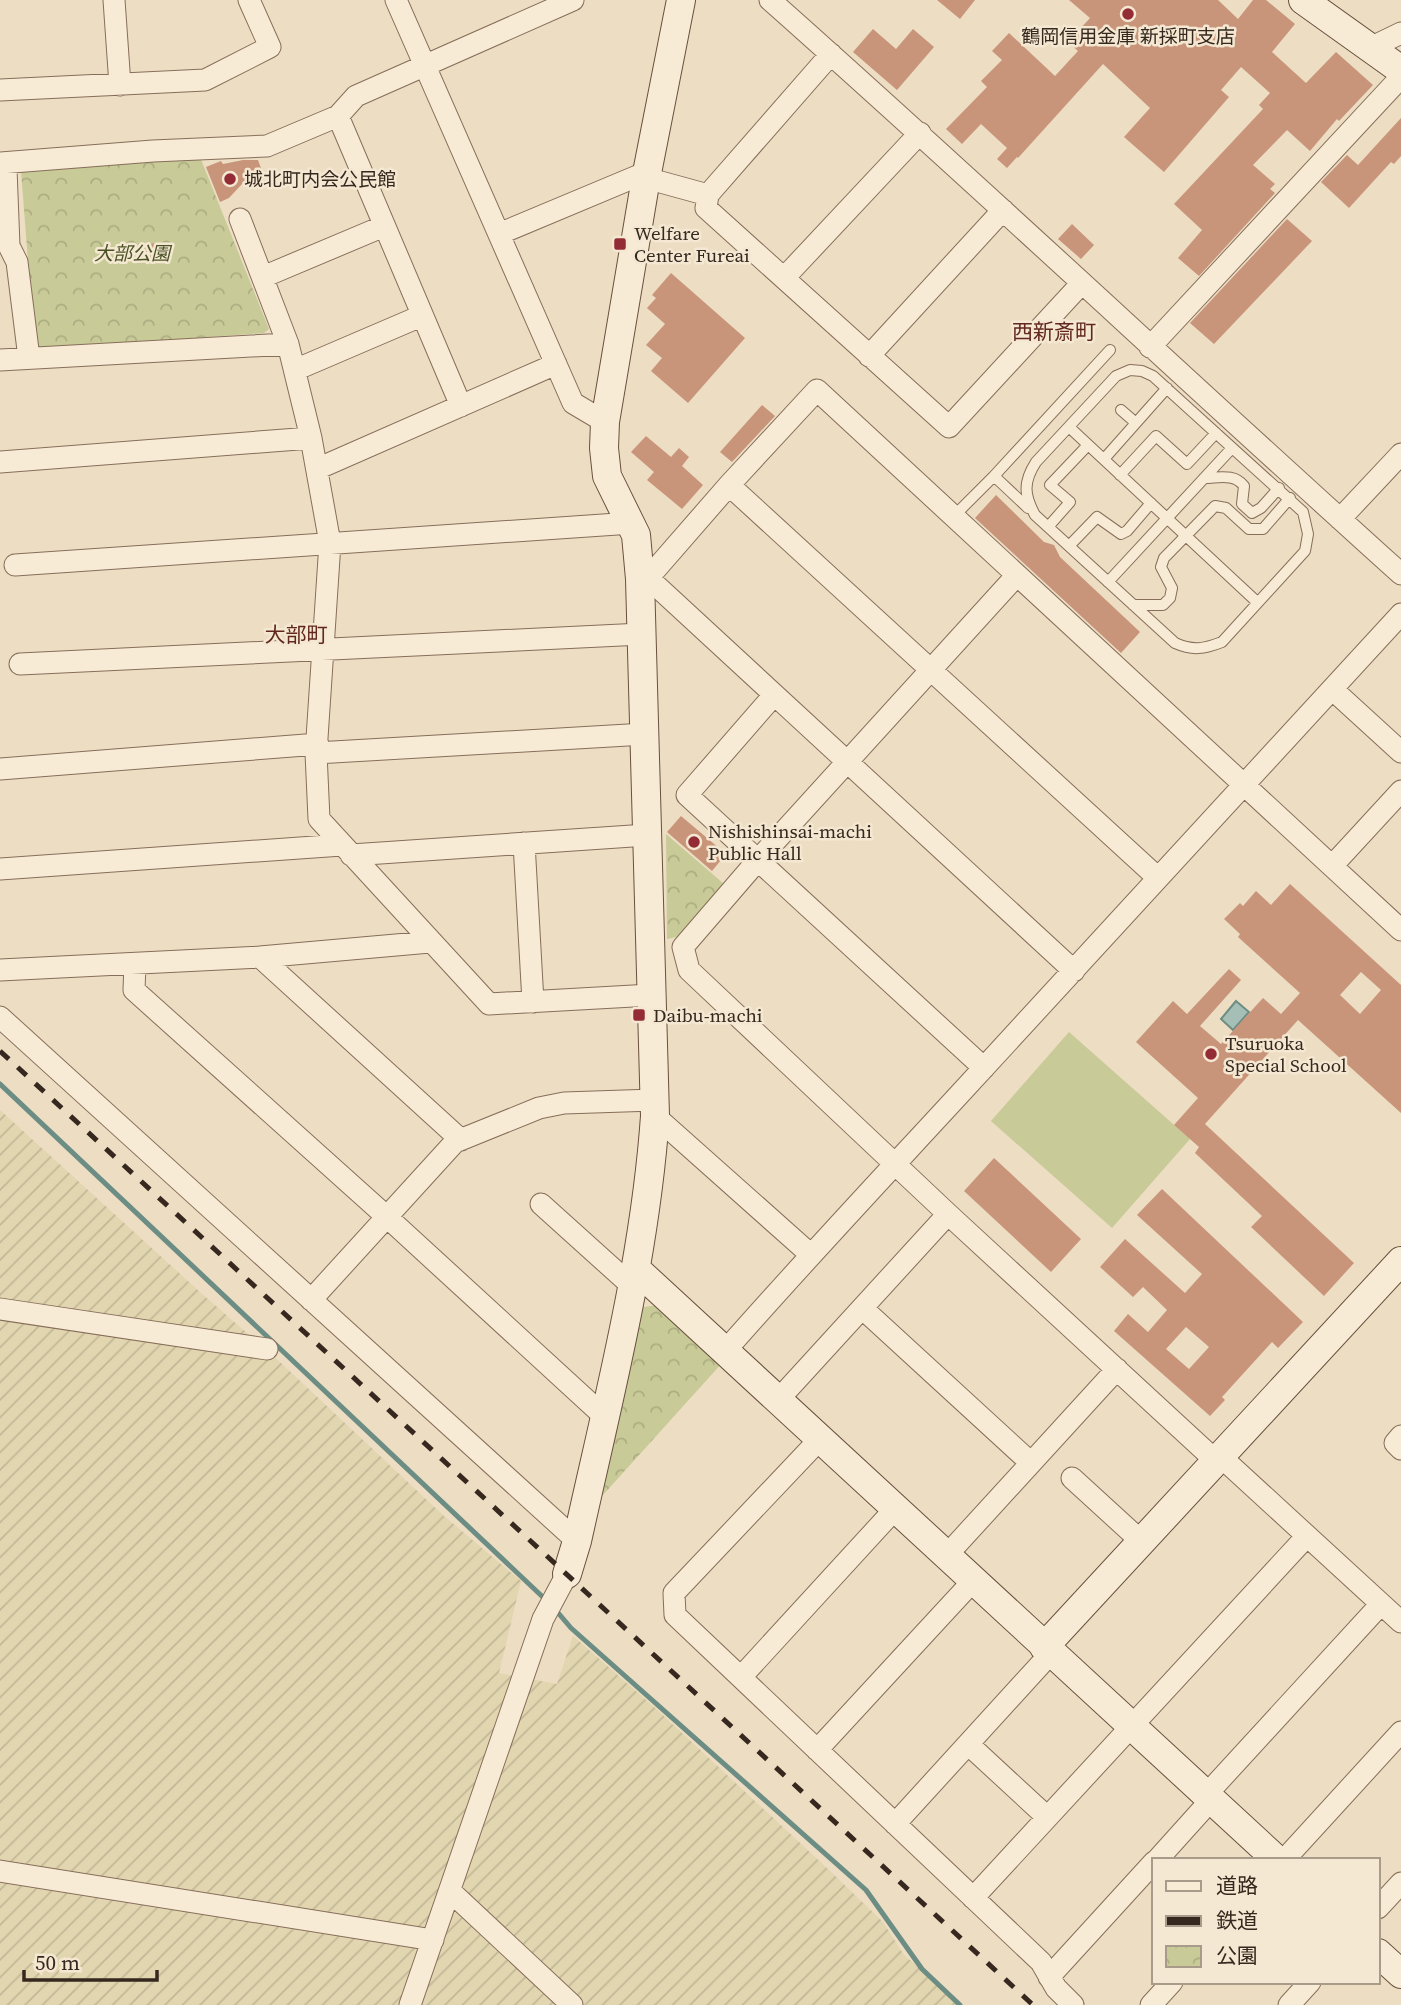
<svg xmlns="http://www.w3.org/2000/svg" width="1401" height="2005" font-family="'Source Serif 4','Noto Sans JP',serif">
<defs>
<pattern id="farmland-furrows" width="10" height="10" patternUnits="userSpaceOnUse" patternTransform="scale(1.75)"><rect width="10" height="10" fill="#e2d6b0"/><path d="M-1 1l2-2M0 10L10 0M9 11l2-2" fill="none" stroke="#c2b897"/></pattern>
<pattern id="park-crowns" width="20" height="18" patternUnits="userSpaceOnUse" patternTransform="scale(1.75)"><rect width="20" height="18" fill="#c8ca97"/><path d="M2 6a3 3 0 1 1 6 0M12 15a3 3 0 1 1 6 0" fill="none" stroke="#acae82"/></pattern>
</defs>
<rect width="100%" height="100%" fill="#ecddc3"/>
<path fill="url(#farmland-furrows)" d="M0,1110L200,1292L281,1363L444,1516L521,1581L499,1673L557,1684L573,1636L653,1706L828,1869L883,1922L904,1955L963,2005H0Z"/>
<path fill="url(#park-crowns)" d="M200,157L269,329L264,333L35,350L21,171Z
M666,834L724,884L681,936L667,939Z
M658,1305L723,1362L593,1506L637,1308Z"/>
<path fill="#c8ca97" d="M1069,1032L1190,1139L1112,1228L991,1121Z"/>
<path fill="#a5bfb6" stroke="#6c8d83" stroke-width="2" d="M1236,1001L1249,1012L1233,1030L1221,1019Z"/>
<g fill="none" stroke-linecap="round" stroke-linejoin="round">
<path stroke="#6c8d83" stroke-width="5" d="M0,1084L547,1601
M554,1608L571,1628L866,1890L922,1969L960,2005"/>
</g>
<path fill="#c9957a" fill-rule="evenodd" d="M937,0H975L960,19Z
M1069,0H1218L1238,19L1253,0H1266L1295,24L1272,52L1306,83L1336,52L1373,85L1339,121L1337,119L1310,151L1287,130L1253,165L1275,184L1270,189L1275,193L1199,276L1178,258L1202,230L1174,204L1263,109L1259,105L1270,93L1241,67L1221,90L1229,97L1164,172L1124,137L1150,108L1103,64L1018,158L1017,157L1007,168L997,159L1007,148L981,124L962,144L946,129L987,87L981,81L1002,60L992,51L1009,33L1055,76L1078,51L1068,42L1090,18Z
M873,29L896,49L913,29L934,47L897,90L853,52Z
M1401,118V156L1394,164L1391,162L1349,208L1321,182L1347,155L1358,165Z
M243,160H258L262,171L249,177L251,181L242,184L229,198L220,202L206,167L221,161L223,164Z
M1287,219L1312,241L1214,344L1190,323Z
M1072,224L1094,245L1081,259L1058,239Z
M158,243L159,258H146L145,244Z
M671,273L745,338L688,403L651,371L662,358L646,345L665,324L647,308L656,298L652,295Z
M762,405L775,416L732,462L720,452Z
M646,436L671,457L679,448L689,457L682,466L703,485L682,509L647,480L654,472L631,452Z
M996,495L1044,542L1054,545L1060,557L1140,632L1121,653L975,518Z
M681,816L726,854L712,871L667,832Z
M1290,884L1401,985V1113L1298,1020L1205,1124L1354,1263L1324,1296L1251,1227L1262,1216L1195,1153L1199,1147L1174,1125L1198,1098L1136,1042L1173,1001L1187,1014L1229,969L1241,980L1200,1026L1221,1044L1263,998L1281,1014L1300,993L1238,937L1240,934L1224,919L1240,903L1243,906L1256,891L1271,905ZM1361,972L1381,990L1360,1014L1340,995Z
M994,1158L1081,1239L1051,1272L964,1191Z
M1162,1189L1303,1322L1278,1348L1272,1342L1222,1397L1225,1400L1210,1416L1114,1331L1128,1314L1148,1332L1167,1310L1143,1287L1133,1297L1100,1267L1125,1239L1185,1293L1202,1274L1137,1215ZM1186,1327L1209,1347L1189,1369L1166,1349Z"/>
<g fill="none" stroke-linecap="round" stroke-linejoin="round">
<defs>
<path id="lane" d="M1130,370L1142,371L1153,376L1303,512L1308,534L1305,551L1222,642C1204,649 1193,651 1175,643L1035,515C1024,495 1023,482 1036,462L1116,376Z
M1121,410L1136,423
M1069,427L1257,602
M1104,459L1167,388
M1120,475L1156,436L1187,464L1216,433
M1204,478C1219,478 1234,473 1244,486L1242,504L1252,513L1261,508L1279,488
M1028,508L994,476L1110,350
M954,516L994,476
M1048,527L1070,502L1050,485L1088,445
M1069,546L1097,517L1121,534L1127,531L1151,503
M1108,582L1232,448
M1133,605H1163L1170,598L1172,588L1161,567L1164,558L1215,506L1226,508L1249,529H1263L1290,498"/>
<path id="street" d="M114,0L120,85
M396,0L573,403L605,422
M770,0C983,189 1190,384 1401,574
M1370,48L1401,33
M831,54L713,189L708,195L706,208L949,427L1082,283
M0,90L205,80L270,47L249,0
M338,116L461,406
M0,163L153,151L267,146L338,116L356,96L573,0
M6,169L9,246L17,262L29,358
M646,178L708,195
M240,219L288,344L311,438L330,543L316,753L319,819L489,1004L651,995
M499,234L647,172
M263,277L384,226
M784,278L920,133
M1150,347L1401,77
M869,356L1003,210
M0,360L288,344
M295,370L421,316
M0,462L311,438
M317,469L556,364
M729,485L1158,878
M1340,519L1401,454
M15,565L632,523
M1017,575L758,860L683,947L689,970L948,1214L1216,1461
M648,578L729,485L817,390L1401,930
M640,579L648,578L1074,971
M20,664L642,634
M1332,689L1401,752
M774,695L687,795L984,1068
M316,753L645,734
M0,769L318,744
M524,843L533,1002
M351,855L647,835
M1332,866L1401,791
M0,869L342,845
M260,957L461,1140
M135,964L134,990L387,1217L605,1417
M0,970L260,957L430,942
M0,1017L577,1541
M655,1116L810,1254
M541,1204L632,1286
M311,1300L455,1142L539,1108L564,1103L654,1100
M862,1308L1031,1463
M0,1309L267,1349
M726,1350C805,1260 887,1173 968,1085C1113,928 1257,771 1401,614
M778,1400L948,1214
M1401,1436L1395,1443L1401,1449
M819,1440L674,1593L675,1615L1041,1962L1056,1988L1073,2005
M1220,1456L1401,1622
M1072,1478L1142,1542
M946,1556L1117,1369
M741,1677L895,1509
M968,1744L1047,1817
M817,1750L973,1581
M1206,1795L1381,1604
M895,1824L1051,1653
M1157,1860L1211,1800
M1284,1860L1401,1732
M0,1871L433,1940
M450,1891L572,2005
M973,1898L1307,1536
M1378,1908L1401,1883
M1049,1977L1154,1862
M410,2005L543,1619L567,1574
M1151,2005L1172,1982
M1289,2005L1310,1982"/>
<path id="secondary" d="M1303,0L1401,70
M636,1269L1277,1860
M567,1574L577,1541C608,1400 645,1260 655,1116L640,579L636,535L607,476L604,448L605,422L646,178L681,0
M1044,1647L1401,1261
M1378,1953L1401,1974"/>
</defs>
<use href="#lane" stroke="#866e5a" stroke-width="12"/>
<use href="#street" stroke="#866e5a" stroke-width="23"/>
<use href="#secondary" stroke="#68503e" stroke-width="30"/>
<use href="#lane" stroke="#f8ebd6" stroke-width="10"/>
<use href="#street" stroke="#f8ebd6" stroke-width="21"/>
<use href="#secondary" stroke="#f8ebd6" stroke-width="28"/>
<path stroke="#36281e" stroke-width="5" stroke-dasharray="12 12" stroke-linecap="butt" d="M0,1051L1033,2005"/>
</g>
<g fill="#932c34" stroke="#f4e8d2" stroke-width="2.5">
<circle cx="1128" cy="14" r="7"/>
<circle cx="230" cy="179" r="7"/>
<rect x="613" y="237" width="14" height="14" rx="3.5"/>
<circle cx="694" cy="842" r="7"/>
<rect x="632" y="1008" width="14" height="14" rx="3.5"/>
<circle cx="1211" cy="1054" r="7"/>
</g>
<g text-anchor="middle" dominant-baseline="central" stroke-width="5" stroke-linejoin="round" paint-order="stroke">
<g font-size="19" fill="#36281e" stroke="#f4e8d2" text-anchor="start">
<text x="1128" y="36" text-anchor="middle">鶴岡信用金庫 新採町支店</text>
<text x="244" y="179">城北町内会公民館</text>
<text x="634" y="233">Welfare<tspan x="634" dy="22">Center Fureai</tspan></text>
<text x="708" y="831">Nishishinsai-machi<tspan x="708" dy="22">Public Hall</tspan></text>
<text x="653" y="1015">Daibu-machi</text>
<text x="1225" y="1043">Tsuruoka<tspan x="1225" dy="22">Special School</tspan></text>
</g>
<g font-size="19" font-style="italic" fill="#4a5225" stroke="#f4e8d2">
<text x="132" y="253">大部公園</text>
</g>
<g font-size="21" fill="#61281f" stroke="#f4e8d2">
<text x="1054" y="331">西新斎町</text>
<text x="296" y="634">大部町</text>
</g>
</g>
<rect x="1152" y="1858" width="228" height="126" fill="#f4e8d2" stroke="#a89b8a" stroke-width="2"/>
<rect x="1166" y="1881" width="35" height="10" fill="#f8ebd6" stroke="#a89b8a" stroke-width="2"/>
<text x="1216" y="1893" font-size="21" fill="#36281e">道路</text>
<rect x="1166" y="1916" width="35" height="10" fill="#36281e" stroke="#a89b8a" stroke-width="2"/>
<text x="1216" y="1928" font-size="21" fill="#36281e">鉄道</text>
<rect x="1166" y="1946" width="35" height="21" fill="url(#park-crowns)" stroke="#a89b8a" stroke-width="2"/>
<text x="1216" y="1963" font-size="21" fill="#36281e">公園</text>
<path d="M24 1970v10h133v-10" fill="none" stroke="#36281e" stroke-width="3.5"/>
<text x="35" y="1970" font-size="21" fill="#36281e" stroke="#f4e8d2" stroke-width="5" paint-order="stroke">50 m</text>
</svg>
